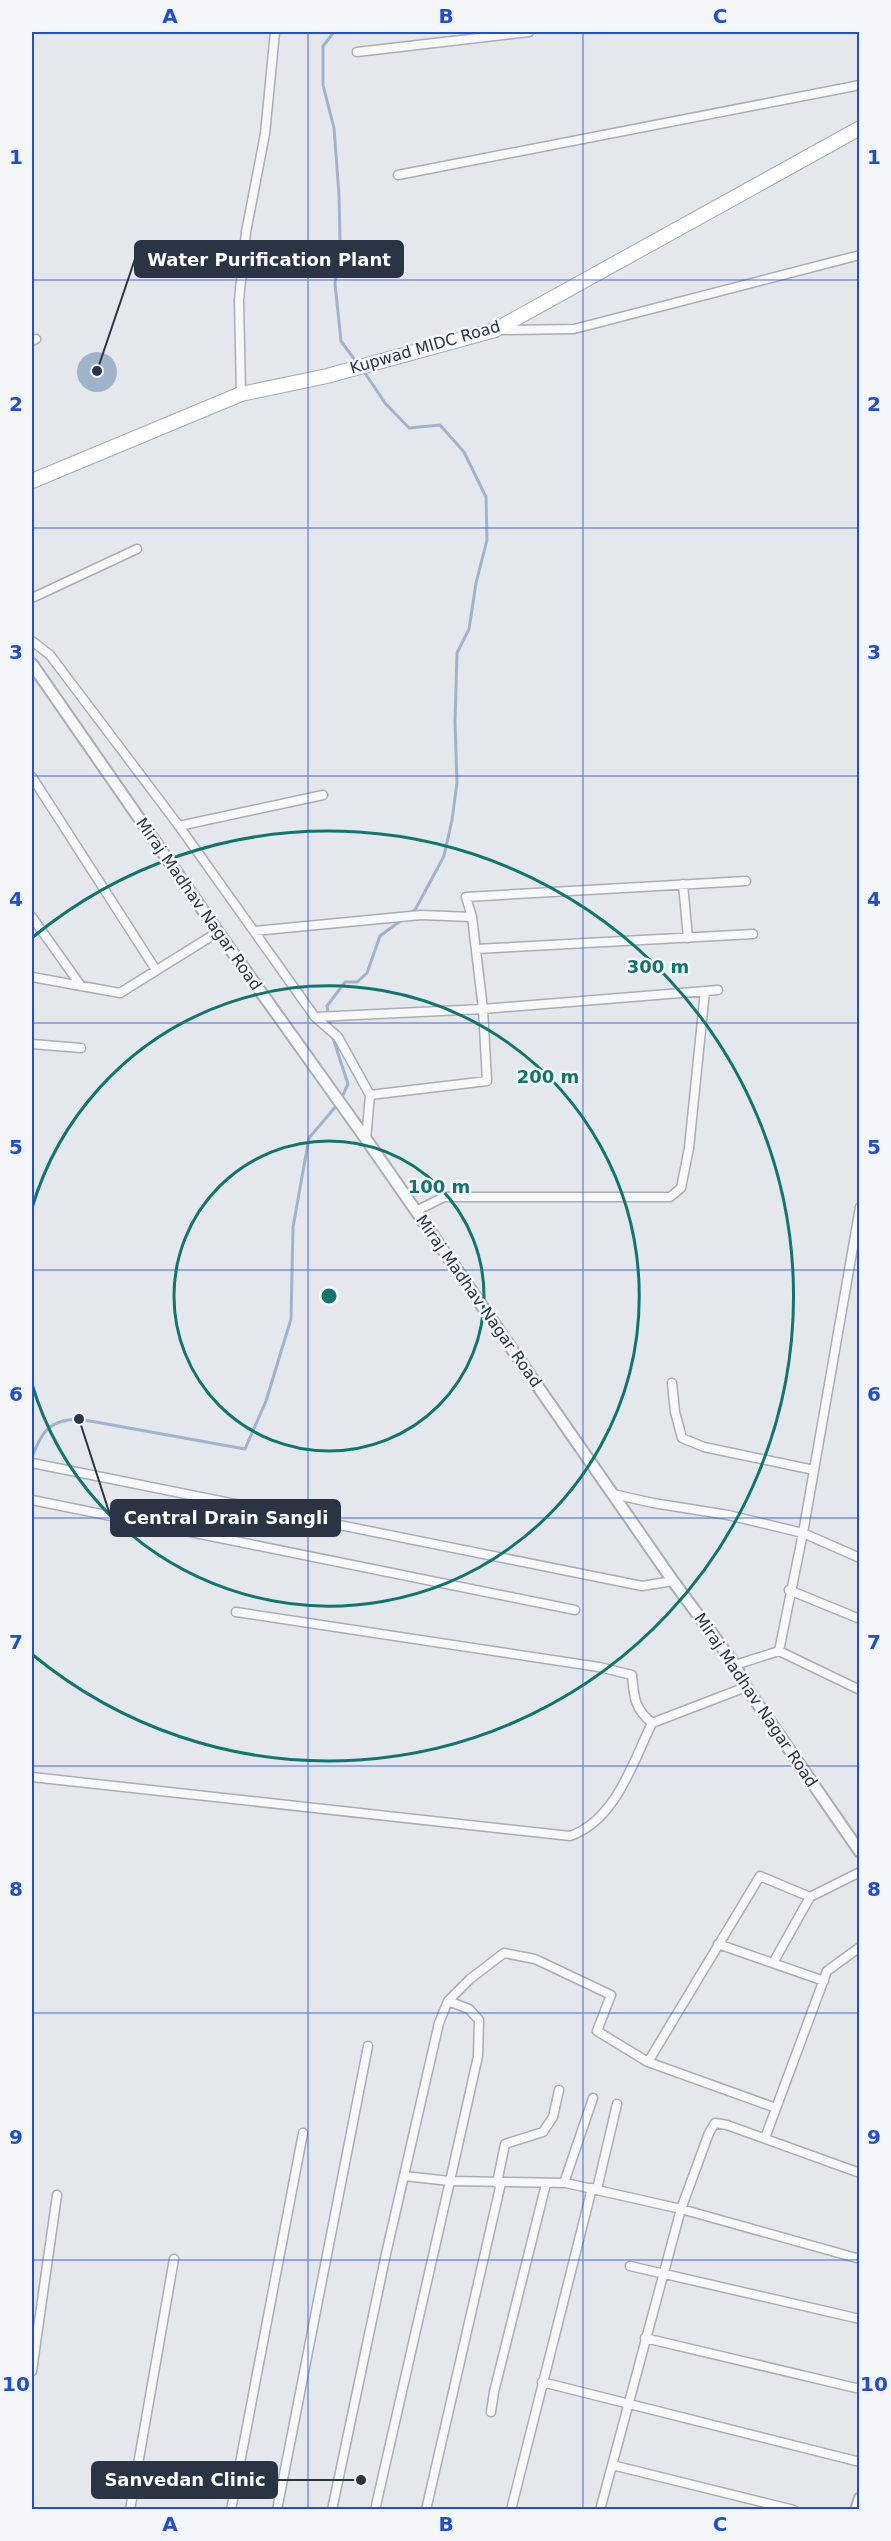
<svg xmlns="http://www.w3.org/2000/svg" width="891" height="2541" font-family="'DejaVu Sans',sans-serif">
<rect width="100%" height="100%" fill="#e4e7ec"/>
<path fill="#9fb4cc" d="M77 372a20 20 0 1 1 40 0a20 20 0 1 1-40 0Z"/>
<g fill="none" stroke-linecap="round" stroke-linejoin="round">
<path stroke="#9fb4cc" stroke-width="3" d="M334,32L323,46V85L334,128L339,195L340,241L335,284L341,341L357,363
M363,370L385,403L409,428L440,425L464,452L486,497L487,540L476,583L469,629L457,653L455,722L457,783L452,820L444,856L415,910L410,913
M331,1028L327,1006L345,982H357L367,973L380,936L403,919
M332,1035L348,1084L341,1099
M32,1457C42,1431 49,1420 79,1419L245,1449L266,1401L291,1319L293,1227L309,1138L337,1105"/>
<defs>
<path id="minor" d="M357,52L529,32
M398,175L860,85
M500,330L574,329L860,255
M32,341L36,339
M241,394L239,300L246,232L265,134L275,32
M32,598L137,549
M32,641L50,655L179,826L315,1017L338,1037L370,1095L366,1139
M32,777L156,970
M179,826L323,795
M683,884L688,938
M32,917L81,986
M254,931L421,915L472,917L466,897L746,881
M476,949L753,934
M32,977L120,993L218,932
M315,1017L483,1009L718,990
M32,1044L81,1048
M370,1095L487,1081L483,1009L472,917
M860,1207L803,1533L860,1558
M416,1211L444,1197H670L681,1188L689,1148L705,991
M672,1383L675,1412L682,1438L704,1447L814,1470
M32,1463L642,1586L673,1581
M613,1494L653,1503L728,1515L803,1533L779,1651L735,1665
M32,1500L575,1610
M789,1590L860,1619
M236,1612L599,1667L632,1675C634,1697 634,1708 652,1723
M779,1651L860,1690
M32,1777L570,1836C616,1820 633,1762 652,1723L746,1687
M718,1944L824,1981
M773,1963L810,1897
M776,2108L648,2062L760,1876L810,1897L860,1872
M765,2138L827,1971L860,1947
M404,2176L450,2181L478,2056L479,2020L469,2009L448,2001
M497,2183L505,2144L543,2132L553,2117L559,2090
M564,2183L593,2098
M597,2189L617,2104
M630,2266L860,2319
M645,2338L860,2389
M32,2371L57,2195
M542,2382L860,2462
M491,2412L494,2392L546,2184
M612,2465L794,2510
M130,2510L174,2259
M231,2510L303,2133
M277,2510L368,2046
M332,2510L386,2254L439,2023L448,2001L470,1979L504,1953L535,1959L611,1995L597,2031L648,2062
M375,2510L450,2181L566,2183L681,2209L860,2259
M426,2510L501,2183
M511,2510L592,2188
M600,2510L681,2209L709,2133L715,2123L727,2125L860,2173"/>
<path id="tertiary" d="M32,664L218,932L366,1139L673,1581L735,1665L746,1687L860,1852
M856,2510L860,2498"/>
<path id="primary" d="M32,481L241,394L327,376L495,330L860,128"/>
</defs>
<use href="#minor" stroke="#a9aeb7" stroke-width="11"/>
<use href="#tertiary" stroke="#a9aeb7" stroke-width="14"/>
<use href="#primary" stroke="#a3abb8" stroke-width="16"/>
<use href="#minor" stroke="#f7f8fa" stroke-width="8"/>
<use href="#tertiary" stroke="#f7f8fa" stroke-width="10"/>
<use href="#primary" stroke="#fff" stroke-width="14"/>
</g>
<path fill="none" stroke="#1d4ed8" stroke-width="1.5" stroke-opacity="0.55" d="M308,32V2510M583,32V2510M32,280H860M32,528H860M32,776H860M32,1023H860M32,1270H860M32,1518H860M32,1766H860M32,2013H860M32,2260H860"/>
<g fill="none" stroke="#0f766e" stroke-width="3">
<circle cx="329" cy="1296" r="155"/>
<path d="M32 1208A310 310 0 1 1 32 1384"/>
<path d="M33 937A465 465 0 1 1 33 1655"/>
</g>
<g text-anchor="middle" dominant-baseline="central" stroke-width="5" stroke-linejoin="round" paint-order="stroke">
<g font-size="16" fill="#2b3445" stroke="#f4f6f9">
<text transform="translate(425 347) rotate(-16)">Kupwad MIDC Road</text>
<text transform="translate(199 904) rotate(55)">Miraj Madhav Nagar Road</text>
<text transform="translate(479 1301) rotate(55)">Miraj Madhav Nagar Road</text>
<text transform="translate(756 1700) rotate(56)">Miraj Madhav Nagar Road</text>
</g>
</g>
<circle cx="329" cy="1296" r="9" fill="#0f766e" stroke="#f4f6f9" stroke-width="3"/>
<g font-size="18" text-anchor="middle" font-weight="bold" fill="#0f766e" stroke="#f4f6f9" stroke-width="5" stroke-linejoin="round" paint-order="stroke">
<text x="658" y="973">300 m</text>
<text x="548" y="1083">200 m</text>
<text x="439" y="1193">100 m</text>
</g>
<path fill="none" stroke="#2b3445" stroke-width="2" d="M97 371L135 259M79 1419L111 1518M361 2480L277 2480"/>
<g fill="#2b3445" stroke="#f4f6f9" stroke-width="2">
<circle cx="97" cy="371" r="6"/>
<circle cx="79" cy="1419" r="6"/>
<circle cx="361" cy="2480" r="6"/>
</g>
<g fill="#2b3445" stroke="#2b3445" stroke-width="2">
<rect x="135" y="241" width="268" height="36" rx="6"/>
<rect x="111" y="1500" width="229" height="36" rx="6"/>
<rect x="92" y="2462" width="185" height="36" rx="6"/>
</g>
<g font-size="18" text-anchor="middle" font-weight="bold" fill="#fff">
<text x="269" y="266">Water Purification Plant</text>
<text x="226" y="1524">Central Drain Sangli</text>
<text x="185" y="2486">Sanvedan Clinic</text>
</g>
<rect width="891" height="2541" fill="none" stroke="#f4f6f9" stroke-width="66"/>
<rect x="33" y="33" width="825" height="2475" fill="none" stroke="#1d4ed8" stroke-width="2"/>
<g font-size="20" text-anchor="middle" font-weight="bold" fill="#1d4ed8">
<text x="170" y="23">A</text>
<text x="446" y="23">B</text>
<text x="720" y="23">C</text>
<text x="16" y="164">1</text>
<text x="874" y="164">1</text>
<text x="16" y="411">2</text>
<text x="874" y="411">2</text>
<text x="16" y="659">3</text>
<text x="874" y="659">3</text>
<text x="16" y="906">4</text>
<text x="874" y="906">4</text>
<text x="16" y="1154">5</text>
<text x="874" y="1154">5</text>
<text x="16" y="1401">6</text>
<text x="874" y="1401">6</text>
<text x="16" y="1649">7</text>
<text x="874" y="1649">7</text>
<text x="16" y="1896">8</text>
<text x="874" y="1896">8</text>
<text x="16" y="2144">9</text>
<text x="874" y="2144">9</text>
<text x="16" y="2391">10</text>
<text x="874" y="2391">10</text>
<text x="170" y="2531">A</text>
<text x="446" y="2531">B</text>
<text x="720" y="2531">C</text>
</g>
</svg>
